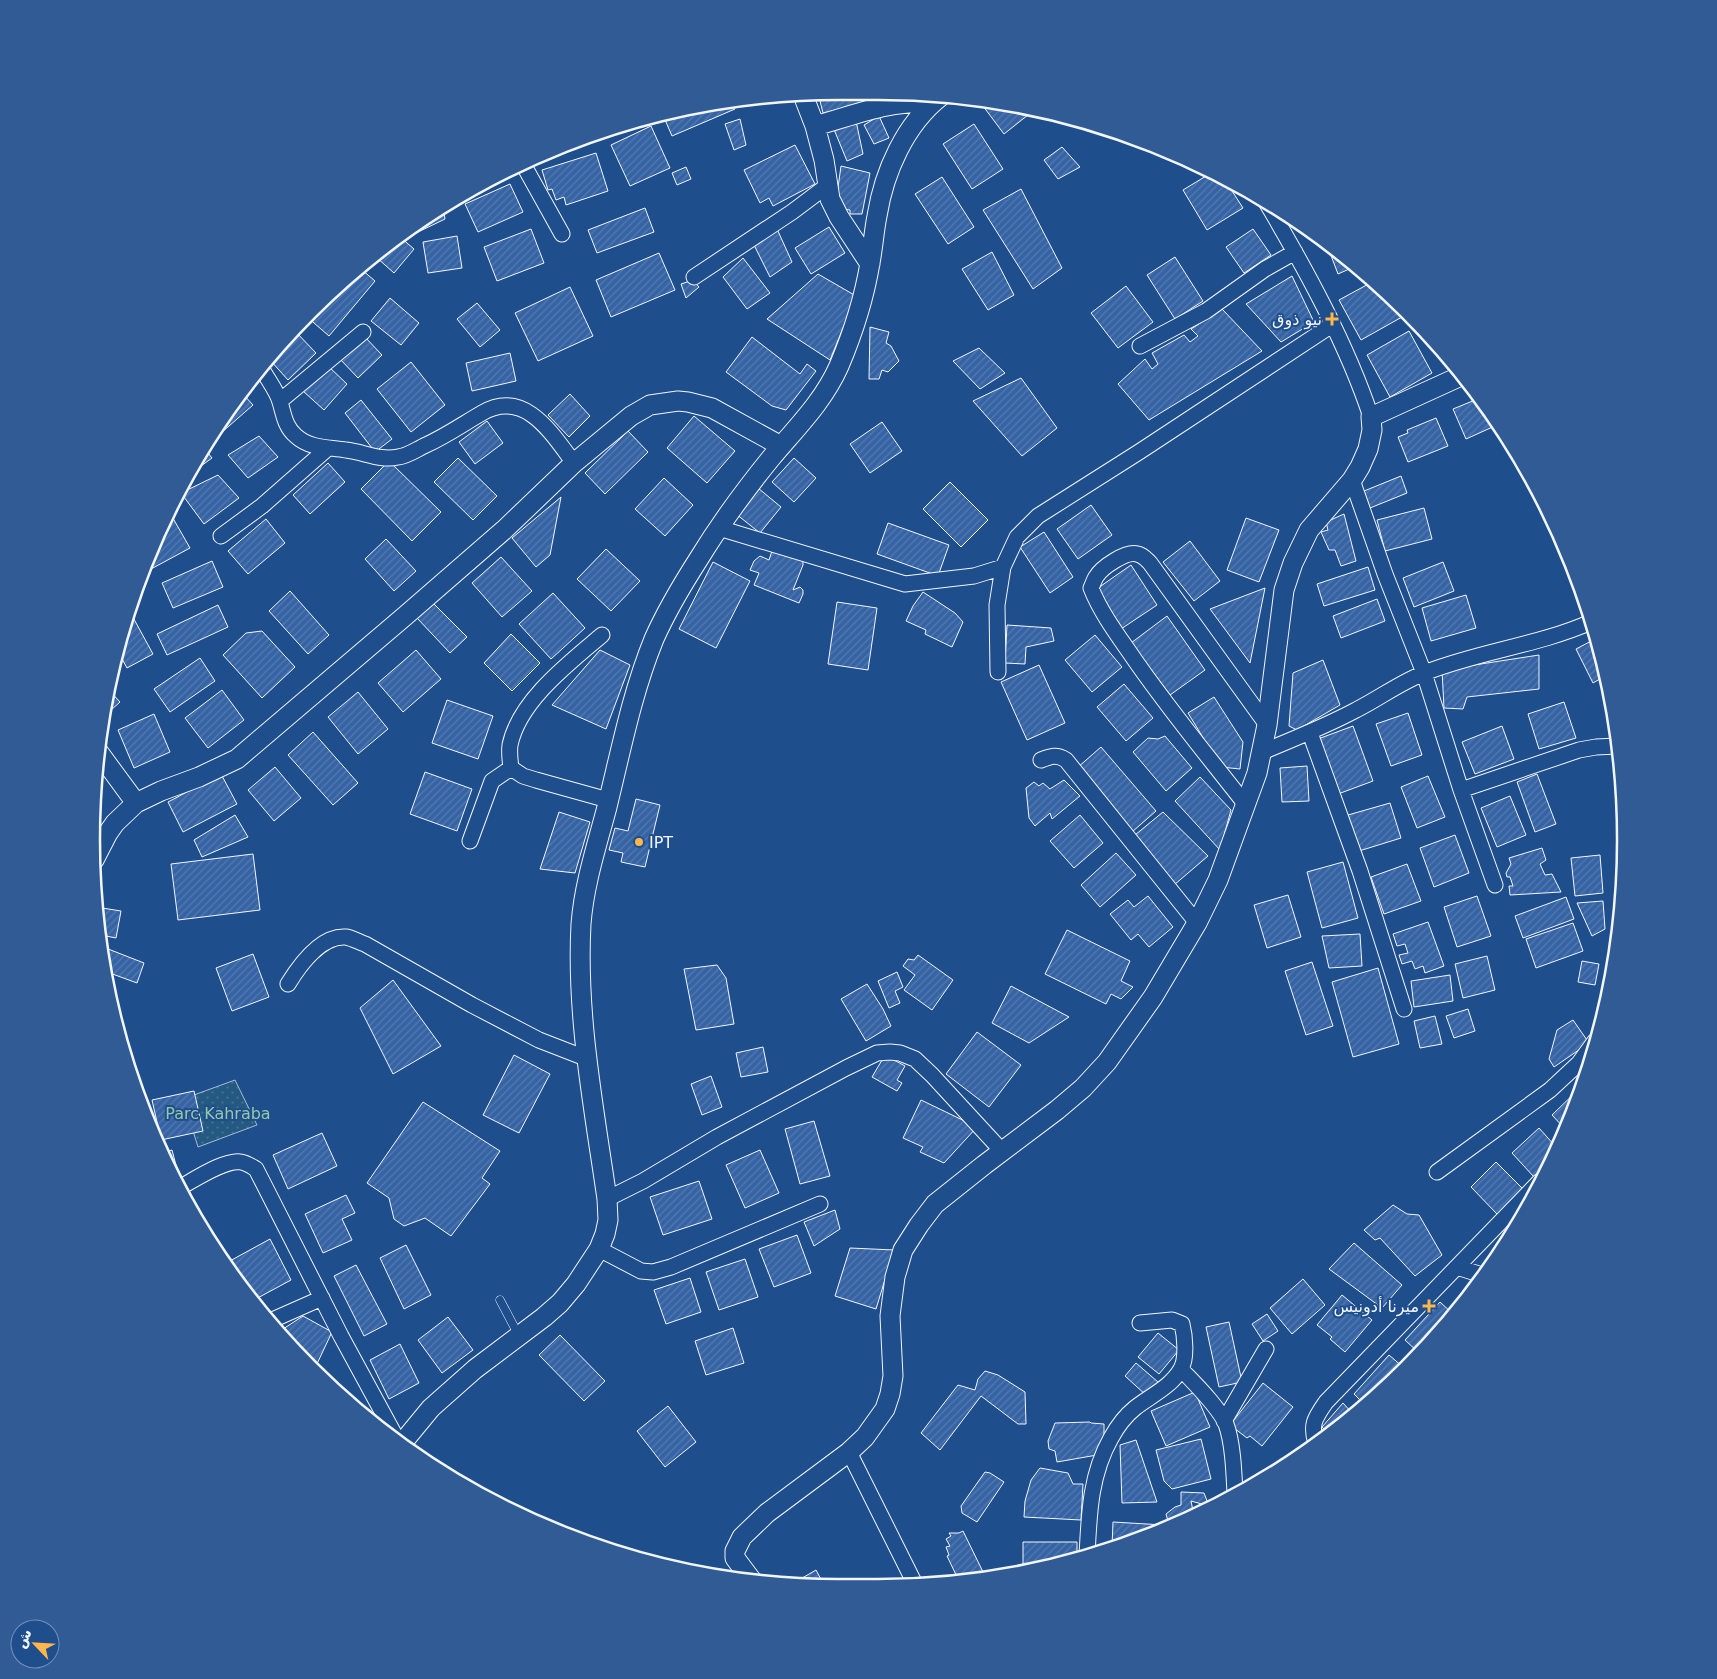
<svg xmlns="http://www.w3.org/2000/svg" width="1717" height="1679" font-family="'DejaVu Sans',Vazirmatn,sans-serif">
<defs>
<pattern id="park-dots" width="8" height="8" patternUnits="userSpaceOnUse" patternTransform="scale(1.25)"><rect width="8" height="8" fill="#245a82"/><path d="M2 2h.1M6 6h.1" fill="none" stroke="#447295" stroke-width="1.8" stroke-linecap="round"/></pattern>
<pattern id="building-hatch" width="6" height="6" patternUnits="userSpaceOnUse" patternTransform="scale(1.25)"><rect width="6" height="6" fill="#3563a3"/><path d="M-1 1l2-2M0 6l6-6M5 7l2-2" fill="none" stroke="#537ab1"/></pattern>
</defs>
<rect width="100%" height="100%" fill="#1f4e8c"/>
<path fill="url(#park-dots)" stroke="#a8bbd7" d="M235,1080L257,1125L198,1147L183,1099Z"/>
<path fill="url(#building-hatch)" stroke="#f2f6ff" d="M840,91L870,93L872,100L823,113L818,93Z
M977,98L1033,111L1004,134Z
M731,102L735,109L672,136L663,115L693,106Z
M879,116L889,138L874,144L864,125Z
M740,119L746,145L734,150L725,124Z
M856,121L863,154L847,161L833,127Z
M974,124L1003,169L972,189L943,144Z
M651,126L670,168L630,186L611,145Z
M795,145L815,184L773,206L769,198L760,203L744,170Z
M1062,147L1080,167L1058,179L1044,160Z
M596,153L608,191L566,205L564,197L556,200L552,189L548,190L542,170Z
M841,166L870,173L862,214H850V210L842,209L843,203L836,202Z
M686,167L691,179L677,185L672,173Z
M1211,173L1225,180L1243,208L1207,230L1183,190Z
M942,177L974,227L948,244L915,194Z
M510,184L523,212L478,232L465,204Z
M1021,189L1062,268L1033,289L983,210Z
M443,207L445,219L416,233L413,226L424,218Z
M645,208L654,232L597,253L588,230Z
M829,227L845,253L811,274L795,248Z
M531,229L544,263L497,281L484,247Z
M777,229L792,262L770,277L754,245Z
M1253,229L1271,255L1244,273L1226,247Z
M457,236L462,268L428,273L423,242Z
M400,237L414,249L394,273L376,257Z
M1327,245L1356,266L1338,274Z
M992,252L1014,295L988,310L962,269Z
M659,253L675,290L611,317L596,280Z
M1175,257L1203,301L1175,319L1147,275Z
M743,258L770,293L747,309L723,277Z
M361,269L375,281L329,336L306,316L310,311Z
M818,274L856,296L830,360L767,319Z
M1292,276L1314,322L1281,342L1246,304Z
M693,280L699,287L686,298L681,284Z
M1374,281L1394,302L1402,317L1361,340L1339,300Z
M1126,286L1153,322L1118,348L1091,313Z
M570,287L593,336L538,361L515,313Z
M390,298L419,323L401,345L371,321Z
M477,303L500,330L480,347L457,319Z
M1222,309L1262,351L1149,420L1118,384L1145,359L1152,369L1158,364L1152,353L1184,335L1190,342L1198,336L1191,329Z
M870,327L889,332L886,343L891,346L899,361L888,372L882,370L879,379H869Z
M295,331L316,353L288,380L270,360Z
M1409,331L1432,373L1390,397L1367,355Z
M364,336L382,355L358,378L340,359Z
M752,337L800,374L807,364L816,371L786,410L772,406L726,372Z
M979,348L1005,373L980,389L953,361Z
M510,353L516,381L472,391L466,363Z
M411,362L445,405L411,432L377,389Z
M327,365L347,384L324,410L303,391Z
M1021,378L1057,428L1022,456L973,401Z
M242,393L253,405L213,440L210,437L217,424Z
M570,394L590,416L569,437L548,415Z
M1480,398L1497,425L1466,439L1453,409Z
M361,400L392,439L375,452L345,413Z
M694,416L735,451L707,483L667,448Z
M1436,418L1448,446L1408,462L1398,437L1408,433L1407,430Z
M487,421L503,443L475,464L459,442Z
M882,422L902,451L870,473L850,444Z
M628,431L648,452L605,494L585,473Z
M259,436L278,457L248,478L228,455Z
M204,448L212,458L190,474Z
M458,458L497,496L473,520L434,482Z
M794,458L816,478L794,502L772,482Z
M389,461L441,512L412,541L361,489Z
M328,463L345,482L310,514L293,495Z
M218,475L239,498L204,524L181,493Z
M1401,476L1407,493L1370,508L1364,491Z
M664,478L693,505L665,536L635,509Z
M950,482L988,520L961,547L923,509Z
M758,488L781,507L760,533L736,514Z
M561,497L550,555L536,567L512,538Z
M1091,505L1112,535L1078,559L1057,529Z
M1424,508L1432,539L1385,551L1377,520Z
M170,513L190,548L151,569L146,560Z
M1344,514L1356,561L1341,566L1335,550H1329L1321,532L1328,530L1326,522Z
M1246,518L1279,530L1259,582L1227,570Z
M266,519L285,543L248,574L228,551Z
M888,523L949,545L938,576L877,554Z
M1044,532L1073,577L1050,593L1020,547Z
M386,539L416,571L394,591L365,559Z
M1190,541L1220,581L1194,601L1163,562Z
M773,548L786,550L803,561V565L793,590L800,587L803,590V594L799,603L754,585L759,573L750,570L754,561L760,556L769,560Z
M606,549L640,581L611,611L577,579Z
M501,557L532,591L502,617L472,583Z
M212,561L223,587L173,608L162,583Z
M713,562L750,581L716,648L679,629Z
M1443,562L1454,591L1414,607L1403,578Z
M1131,565L1157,605L1121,629L1098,588Z
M1368,567L1375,590L1324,606L1317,584Z
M1265,588L1250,663L1210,609Z
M290,591L329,635L308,654L269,611Z
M923,592L955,613L963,622L952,647L925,634L926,630L906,621L913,606Z
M553,593L585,628L551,659L519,624Z
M1466,595L1476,628L1431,641L1422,608Z
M1377,599L1385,621L1341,638L1333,616Z
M837,602L877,608L868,670L828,664Z
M433,603L467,637L450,653L417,618Z
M218,605L228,627L167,655L157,634Z
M129,610L153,654L127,668L116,648Z
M1167,616L1205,670L1170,695L1131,643Z
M1007,625L1051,628L1054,641L1026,647L1025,664L1005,663Z
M262,631L295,667L262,698L223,655L246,633Z
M511,634L540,663L512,691L484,663Z
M1095,635L1122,667L1092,692L1065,660Z
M1597,638L1600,646L1605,676L1593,683L1576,649Z
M416,650L441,679L403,712L378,683Z
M600,650L630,665L606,729L552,705Z
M1539,655V689L1467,697L1463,709L1444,708L1442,670Z
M200,658L215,681L170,712L154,689Z
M1323,660L1340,705L1297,730L1289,726L1293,673Z
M1039,665L1065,723L1027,740L1001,682Z
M1124,684L1153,718L1126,741L1097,707Z
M108,689L120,702L102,718Z
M222,690L244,720L208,748L185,718Z
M358,692L388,729L358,754L328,717Z
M1214,697L1243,742L1240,769L1221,767L1188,713Z
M447,700L493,716L478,759L432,743Z
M1564,702L1576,738L1539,749L1528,714Z
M1408,713L1422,755L1391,766L1376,724Z
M154,714L170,752L134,768L118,730Z
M1353,726L1373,781L1338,794L1318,739Z
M1502,726L1514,759L1475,774L1462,742Z
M313,732L358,783L333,805L288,755Z
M1165,736L1192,768L1166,791L1133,752L1148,738L1158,739Z
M1101,747L1156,811L1132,832L1077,768Z
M1307,766L1309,801L1282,802L1280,768Z
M275,767L301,798L274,821L248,790Z
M425,772L472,789L457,831L410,814Z
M221,774L237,804L183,832L168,802Z
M1537,774L1556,824L1535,832L1517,782Z
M1428,776L1445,817L1417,828L1401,787Z
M1200,777L1231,810L1220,850L1175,801Z
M1064,780L1080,796L1052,819L1050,813L1035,826L1029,818L1026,788L1034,782L1039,786L1043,783L1050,789Z
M1510,796L1526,835L1497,847L1481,808Z
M636,799L660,805L645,867L621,862L623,853L609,850L615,828L628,831Z
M1390,803L1401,838L1359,851L1348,815Z
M559,812L590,822L575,873L540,869Z
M1163,812L1208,856L1174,885L1135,835Z
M235,815L248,837L202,857L194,840Z
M1080,815L1103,843L1074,868L1050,841Z
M1455,835L1469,873L1434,887L1420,848Z
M1542,848L1546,860L1540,864L1545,875L1552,874L1561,892L1510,895L1509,886H1513L1510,877H1507L1506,873L1511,864L1509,858Z
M1116,853L1136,875L1100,907L1081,885Z
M253,854L260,910L178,920L171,864Z
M1600,855L1603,893L1575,896L1571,858Z
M1343,862L1358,918L1322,928L1307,872Z
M1407,864L1421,901L1384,914L1371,877Z
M1288,895L1301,937L1267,948L1254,905Z
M1148,896L1173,927L1149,947L1138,934L1131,940L1110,914L1128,900L1134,907Z
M1477,896L1491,936L1457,947L1444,907Z
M1566,897L1574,919L1523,938L1515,916Z
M1603,901L1605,929L1592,936L1577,903Z
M96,907L121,911L116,938L101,935Z
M1428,922L1444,966L1425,973L1423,966L1415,969L1412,961L1402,964L1399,955L1408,953L1405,944L1397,946L1393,934Z
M1573,923L1583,951L1536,968L1526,939Z
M1067,930L1130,961L1121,981L1133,987L1121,999L1111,994L1106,1004L1045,974Z
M1360,934L1362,966L1329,968L1322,936Z
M103,947L144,963L137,983L107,972Z
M253,954L269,997L232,1011L216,968Z
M918,955L953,980L932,1010L904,990L915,975L903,966L908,959L914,960Z
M1487,956L1495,990L1463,998L1455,964Z
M1582,961L1599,964L1595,985L1578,982Z
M1312,962L1333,1026L1306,1035L1285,971Z
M717,965L726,978L734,1024L696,1030L684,969Z
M1378,968L1399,1044L1353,1057L1332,982Z
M897,972L903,987L895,991L900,1003L889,1008L878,981Z
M1450,975L1453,1001L1414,1007L1411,981Z
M393,980L441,1046L393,1074L360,1008Z
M867,984L883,1009L891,1026L866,1041L841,999Z
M1011,986L1069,1017L1029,1043L992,1023Z
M1468,1009L1475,1031L1454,1038L1446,1016Z
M1435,1016L1442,1044L1420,1048L1414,1021Z
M1573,1020L1589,1043L1554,1067L1549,1059L1557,1030Z
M977,1032L1021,1065L989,1107L946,1074Z
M763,1047L768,1072L741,1077L736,1053Z
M514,1055L550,1074L519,1133L483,1115Z
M885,1055L905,1066L897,1080L902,1083L897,1091L872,1077Z
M711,1076L722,1107L702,1115L691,1084Z
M1583,1085L1584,1086L1564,1128L1552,1115Z
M194,1091L203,1131L161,1140L152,1100Z
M921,1100L977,1127L944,1163L920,1152L923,1147L903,1138Z
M423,1102L500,1151L482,1178L490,1184L451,1236L425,1218L404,1226L394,1219L389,1198L367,1183Z
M814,1121L830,1176L800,1184L785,1129Z
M1539,1128L1556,1147L1547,1165L1534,1177L1512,1153Z
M322,1133L337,1166L288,1189L273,1155Z
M172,1150L177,1169L169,1171L162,1153Z
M760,1150L779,1193L745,1208L726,1165Z
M1496,1162L1523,1189L1497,1214L1471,1187Z
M699,1181L712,1219L663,1235L650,1197Z
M346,1195L355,1213L342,1219L352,1240L323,1253L305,1214Z
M1393,1205L1407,1214L1419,1215L1442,1255L1415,1276L1380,1238L1375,1240L1364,1230Z
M835,1210L840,1229L814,1246L804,1222Z
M797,1235L811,1273L774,1287L759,1249Z
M270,1239L291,1280L252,1301L246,1295L228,1262Z
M1354,1243L1402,1285L1382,1308L1329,1269Z
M406,1245L431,1295L404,1309L380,1258Z
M850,1248L894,1250L876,1309L835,1296Z
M745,1259L758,1297L719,1310L706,1272Z
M356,1265L387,1324L364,1336L334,1276Z
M690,1278L701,1312L666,1324L654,1290Z
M1303,1279L1325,1305L1292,1334L1270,1308Z
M1342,1295L1372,1320L1345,1352L1330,1339L1332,1337L1317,1325Z
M1440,1302L1453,1314L1440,1333L1419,1353L1405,1340Z
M1267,1314L1278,1331L1263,1341L1252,1324Z
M303,1316L332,1332L315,1368L280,1331Z
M448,1317L473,1350L442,1373L418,1340Z
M1229,1322L1242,1382L1219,1387L1206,1327Z
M733,1328L744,1363L706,1375L695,1341Z
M1158,1333L1179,1350L1159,1374L1138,1357Z
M560,1335L605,1381L584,1401L539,1355Z
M400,1344L419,1383L389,1399L370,1360Z
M1389,1355L1403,1367L1364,1404L1354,1394Z
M1136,1363L1158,1382L1147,1396L1125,1376Z
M985,1371L998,1375L1025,1392L1026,1424H1018L981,1396L940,1450L921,1433L958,1385L975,1390L978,1379Z
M1263,1383L1293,1407L1262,1446L1250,1436L1247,1438L1230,1425Z
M1195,1392L1210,1427L1166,1446L1151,1411Z
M1343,1403L1353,1414L1327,1437L1325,1436L1328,1434L1322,1427Z
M361,1404L373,1421L354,1408Z
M668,1406L696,1442L665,1467L637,1431Z
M1090,1422L1091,1423L1104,1424V1440L1099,1444L1097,1455L1057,1462L1055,1451L1049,1449L1048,1441L1055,1423Z
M1201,1439L1211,1479L1172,1489L1164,1481L1156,1450Z
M1136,1440L1157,1502L1122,1503L1120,1445Z
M1040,1468L1068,1473L1073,1484H1083L1081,1520L1024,1517L1025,1501L1031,1480Z
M985,1472L990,1473L1004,1482L977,1522L962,1513L961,1506Z
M1181,1492L1204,1493L1209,1506L1191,1501L1194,1516L1169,1525L1166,1514L1175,1507L1181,1505Z
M1113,1522L1164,1525V1527L1112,1547Z
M963,1531L985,1576L959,1581L947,1556L949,1555L946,1547L950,1546L946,1539L951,1536L949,1533H959Z
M1023,1542H1077V1560L1023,1570Z
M816,1570L823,1583H796L797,1581Z"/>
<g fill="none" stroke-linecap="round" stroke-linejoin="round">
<defs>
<path id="service" d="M500,1300L519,1336"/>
<path id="minor" d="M523,164L562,234
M1266,202C1305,268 1347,344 1371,417
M694,277L792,212L828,185
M1140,346L1206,311L1265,269L1295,252
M262,369C268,380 277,391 280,402C284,415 285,427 296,436C310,449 329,447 346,450C364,452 380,461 398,457C408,456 417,449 426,445C446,436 463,424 482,413C525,388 552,434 574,463
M280,401L363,332
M1352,480L1385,574L1424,673L1461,790L1495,885
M719,528L905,584L974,576L1003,567
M221,536L262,506L328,448
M602,635C569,663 519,701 510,745C509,753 510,761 511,768L523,776L536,780L608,800
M998,672L997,605L1003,567L1017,537L1038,516L1139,452L1332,325
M1310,733L1360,871L1404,1009
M1262,752C1294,739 1326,726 1356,710C1380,698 1402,681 1427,672C1481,651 1539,645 1591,622
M1041,760C1051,756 1057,754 1066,760L1197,923
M1461,790L1579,750L1596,747L1617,746
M1246,805C1207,755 1166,706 1130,653C1116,633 1100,611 1091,588C1093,584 1094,580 1096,577C1102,567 1126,551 1137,554C1143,555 1146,559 1150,563L1267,725
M470,841L492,781L511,768
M288,984C299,966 321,935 346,937C352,938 359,942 365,944L472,1005L539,1040L588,1059
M1437,1172L1550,1090L1579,1063L1595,1041
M179,1188C194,1180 225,1159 241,1162C247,1163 251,1166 256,1169L341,1336L397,1439
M607,1199L643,1181L717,1137L846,1068L877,1053L890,1052L900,1053L915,1059L932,1075L1002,1151
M599,1249L641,1271L653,1272L671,1267L820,1204
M1457,1267L1482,1275
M270,1321L322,1298
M1181,1369C1194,1383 1219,1407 1226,1424C1233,1443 1234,1473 1235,1494
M1224,1421L1266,1349
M1316,1444C1310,1424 1315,1418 1326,1402L1540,1181
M849,1452L916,1586
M1087,1556C1089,1515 1090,1475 1111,1438C1117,1427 1125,1416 1135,1408C1150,1396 1171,1387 1181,1369C1187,1358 1185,1336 1182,1324L1172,1320L1140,1323"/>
<path id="tertiary" d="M803,95L815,126L824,160L830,199L839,217L870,264
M815,126C852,116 892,99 931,103
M97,750L136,803
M94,860L108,833L115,823L136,803L161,791L199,777L237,759L405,616L504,530L574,463L631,416L650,405L678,401L688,402L712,408L781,446
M403,1442L431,1408L475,1369L544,1317L560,1303L576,1284L599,1249L605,1234L608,1220L607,1199C594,1108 576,1016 581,924C584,884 597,845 607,807C621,750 632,693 654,639C666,612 682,585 698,560C720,524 745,490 771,458C796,428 823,402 839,366C853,333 864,299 870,263C873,247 874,231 877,216C884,172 905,124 941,96
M753,1582L735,1558V1551L742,1537L767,1513L849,1452L865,1437L885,1409L890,1394L893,1376L890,1316L895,1277L903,1250L919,1225L935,1204L984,1165L1057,1110L1083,1088L1107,1062L1153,997L1197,923L1218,880L1257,773L1267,725L1284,590L1293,563L1309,530L1352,480L1360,467L1368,449L1372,430L1371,417L1463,375"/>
</defs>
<use href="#service" stroke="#f2f6ff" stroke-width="9"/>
<use href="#minor" stroke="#f2f6ff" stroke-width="17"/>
<use href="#tertiary" stroke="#f2f6ff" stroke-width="21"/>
<use href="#service" stroke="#1f4e8c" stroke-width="8"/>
<use href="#minor" stroke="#1f4e8c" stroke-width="15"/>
<use href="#tertiary" stroke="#1f4e8c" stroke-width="19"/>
</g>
<g fill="#ffb74d" stroke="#1f4e8c" stroke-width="2">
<path d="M1329.5 311.5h5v5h5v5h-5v5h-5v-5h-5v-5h5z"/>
<circle cx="639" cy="842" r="5"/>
<path d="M1426.5 1298.5h5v5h5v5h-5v5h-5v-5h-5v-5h5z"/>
</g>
<g text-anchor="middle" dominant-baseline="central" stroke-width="4" stroke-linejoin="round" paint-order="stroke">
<g font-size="16" fill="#f2f6ff" stroke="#1f4e8c" text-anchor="end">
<text x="1322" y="319">نيو ذوق</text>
<text x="649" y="842" text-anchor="start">IPT</text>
<text x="1419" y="1306">ميرنا أدونيس</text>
</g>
<g font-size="16" fill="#97c8a6" stroke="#1f4e8c">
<text x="218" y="1113">Parc Kahraba</text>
</g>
</g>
<path d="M0 0H1717V1679H0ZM839 100H878A739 739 0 0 1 1617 839V840A739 739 0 0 1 878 1579H839A739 739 0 0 1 100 840V839A739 739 0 0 1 839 100Z" fill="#305b95" fill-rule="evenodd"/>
<path fill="none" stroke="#f2f6ff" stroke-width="2.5" d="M839 100H878A739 739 0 0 1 1617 839V840A739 739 0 0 1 878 1579H839A739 739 0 0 1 100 840V839A739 739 0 0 1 839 100Z"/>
<g transform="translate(35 1644) rotate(295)"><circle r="24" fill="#1f4e8c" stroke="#7391ba"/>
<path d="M0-4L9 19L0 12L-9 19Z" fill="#ffb74d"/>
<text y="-8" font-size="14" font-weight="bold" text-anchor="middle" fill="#f2f6ff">ش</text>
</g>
</svg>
